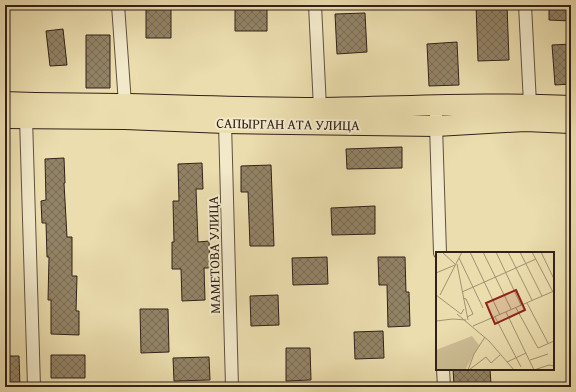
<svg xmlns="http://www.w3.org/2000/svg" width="576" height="392" font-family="'Gentium Book Plus',serif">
<defs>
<pattern id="building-cross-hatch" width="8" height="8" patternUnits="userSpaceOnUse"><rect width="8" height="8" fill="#928366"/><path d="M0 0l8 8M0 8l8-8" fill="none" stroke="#786b53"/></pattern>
</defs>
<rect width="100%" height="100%" fill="#ebddae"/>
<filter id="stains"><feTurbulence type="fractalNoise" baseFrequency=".005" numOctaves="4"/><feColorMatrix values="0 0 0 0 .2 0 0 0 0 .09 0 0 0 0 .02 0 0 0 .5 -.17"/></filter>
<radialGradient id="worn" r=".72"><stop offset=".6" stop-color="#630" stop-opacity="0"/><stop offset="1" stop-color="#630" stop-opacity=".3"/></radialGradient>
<path fill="url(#building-cross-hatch)" stroke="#322119" d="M476,5H507L509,60L478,61Z
M549,5H571V21L549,20Z
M235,6H267V31H235Z
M146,8H171V38H146Z
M365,13L367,52L337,54L335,14Z
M63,29L67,65L50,66L46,31Z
M86,35H110V88H86Z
M457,42L459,85L429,86L427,44Z
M571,44V84L555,85L552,45Z
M402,147V168L347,169L346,149Z
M64,158L65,183H64L67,237H72V276H77L76,311H79V335L51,334V300H48L49,257H47L46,223H42L41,201L46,200L45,159Z
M202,163L203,189H196L198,242L209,241L210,268H204L205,300L182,301L181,269H172V242H174L173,201H179L178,164Z
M271,165L274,246H250L248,192H241V166Z
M375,206V234L332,235L331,208Z
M327,257L328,284L293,285L292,258Z
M378,257H405L406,292H409L410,326L388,327L387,285H379Z
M278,295L279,325L251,326L250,296Z
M140,309H168L169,352L141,353Z
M383,331L384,358L355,359L354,332Z
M286,348H310L311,380L286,381Z
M51,355H85V378H51Z
M5,356H19L20,387H5Z
M209,357L210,380L174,381L173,358Z
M453,369H490L491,384L454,385Z"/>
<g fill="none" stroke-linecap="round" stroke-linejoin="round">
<defs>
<path id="street" d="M118,5L125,104
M315,5L320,108
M525,5L530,104
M436,106V126L440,253
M26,118L34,387
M225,123L232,387
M443,369L444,387"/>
<path id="primary" d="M5,102C45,104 86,103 126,104C191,106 255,108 320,108C404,107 487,102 571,106
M5,118L125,119L225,123L436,126L525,121L571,123"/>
</defs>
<use href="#street" stroke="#60503e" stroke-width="14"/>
<use href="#primary" stroke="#322119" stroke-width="22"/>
<use href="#street" stroke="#f2e9ca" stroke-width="12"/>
<use href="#primary" stroke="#ebddae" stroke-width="20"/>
</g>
<g text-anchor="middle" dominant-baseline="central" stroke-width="4" stroke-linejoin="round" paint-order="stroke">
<g font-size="14" fill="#322119" stroke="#f2e9ca">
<text transform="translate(288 124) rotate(1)">САПЫРГАН АТА УЛИЦА</text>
<text transform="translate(214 255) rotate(-91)">МАМЕТОВА УЛИЦА</text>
</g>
</g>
<g transform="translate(436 252)">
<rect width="118" height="118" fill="#ebddae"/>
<path d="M36,84L43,93L29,118H0V98Z" fill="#ccbd95"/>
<path fill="none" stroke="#a19272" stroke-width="1" d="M6,0L19,12M34,0L64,63M47,0L75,57M60,0L85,53M72,0L96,48M84,0L106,44M96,0L117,40M105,0L118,27M23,6L47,56M21,12L32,68M0,21L19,13M26,40L100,7M0,43L25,62L28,57M4,43L26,0M27,46L30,47L37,62L31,65M91,51L112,91M80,56L102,96L118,89M70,60L98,118M21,62L53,89L78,118M59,65L85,115M0,69L17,67L30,68M37,74L118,39M94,108L112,102M71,110L90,101M32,118L38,102L49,85M33,118L50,105L55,111L64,103M98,118L113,113L118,114"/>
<path fill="#8f2418" fill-opacity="0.15" stroke="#8f2418" stroke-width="2" d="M80,38L89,58L59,72L50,51Z"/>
<rect width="118" height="118" fill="none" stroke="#322119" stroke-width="2"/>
</g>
<rect width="576" height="392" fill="none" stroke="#ebddae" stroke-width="20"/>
<rect x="6" y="6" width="564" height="380" fill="none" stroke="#322119" stroke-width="2"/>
<rect x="10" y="10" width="556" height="372" fill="none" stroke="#322119"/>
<rect width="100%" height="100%" filter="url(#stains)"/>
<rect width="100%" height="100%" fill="url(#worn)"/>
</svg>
